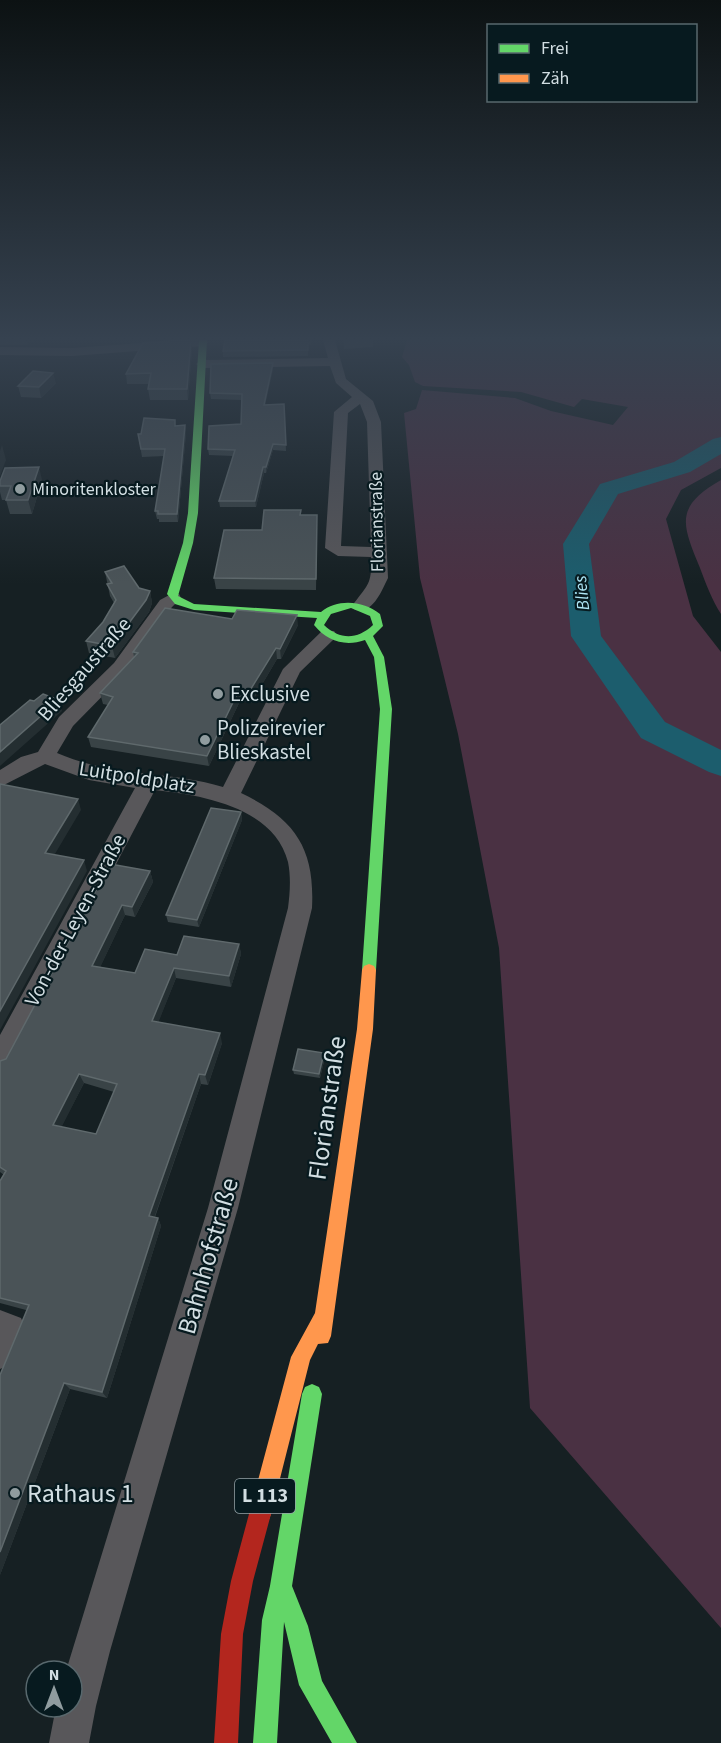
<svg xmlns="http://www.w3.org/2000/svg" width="721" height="1743" font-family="'Source Sans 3',sans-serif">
<rect width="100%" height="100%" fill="#162023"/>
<path fill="#4a3143" d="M407,340H721V468L681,490L666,519L693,616L721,652V1628L530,1408L499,948L458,734L420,578L404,413L416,409L422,390L515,398L551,411L613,425L628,407L582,399L574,407L521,392L423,386L415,382L409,365L402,357Z
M721,480V614C712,600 706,584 700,568C682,524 674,507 721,480Z"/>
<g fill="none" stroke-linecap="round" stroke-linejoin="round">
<path fill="#1c5d6d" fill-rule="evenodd" d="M721,437V454L690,472L618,494L589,544L601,636L665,722L721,750V776L709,772L641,738L571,636L563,544L600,484L674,462L713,439Z"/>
<path fill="#58575a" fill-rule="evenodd" d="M184,340H207L209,342L203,346L72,356L0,355V347L72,348Z
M323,340H335L346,379L373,401L381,422L388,578C381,592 373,614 355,610L352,606C368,584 372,585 371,557L338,556L325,548L334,412L352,397L336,383L330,366L202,368L196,364L202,360L328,358ZM360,404L367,422L371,547L341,546L348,413Z
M173,593L179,594L181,598L172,607L127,671L73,726L57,753C115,778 166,770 223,787L283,669L322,631H334L337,635L334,639L300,672L241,793C295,819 315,848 312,908L238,1208L110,1651L96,1706L89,1743H49L56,1707H72V1671H66L208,1208L288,908C290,893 291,877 288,862C274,807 201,795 155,790L9,1068L0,1072V1035L135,788L89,780L45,764L0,787V770L21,757L38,752L59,717L114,663L160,600Z
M0,1310L21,1318L26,1329L11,1364L0,1369Z"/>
<path fill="#63d668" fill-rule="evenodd" d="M199,340H207L198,513L193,543L178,596L194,604L321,612C338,598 364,601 380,614L383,626L373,636L384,657L392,709L376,970L374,974L369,976L364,974L362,970L380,709L374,657L365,640C345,647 327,641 314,625L317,618L194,610L175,604L167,594L183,543L188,513ZM351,608L370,616L373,625C357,640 340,640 324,625L331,614Z
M312,1384L319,1387L322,1394L292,1586L308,1626L322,1681L357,1743H332L299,1685L284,1622L277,1743H253L262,1620L270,1586L302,1394L305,1387Z"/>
<path fill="#ff974d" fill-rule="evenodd" d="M369,964L374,966L376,970L373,1029L331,1336L328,1343L318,1344L310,1360L271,1514L268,1522L260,1525L252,1522L249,1514L291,1357L315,1313L357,1029L362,970L364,966Z"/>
<path fill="#b3261e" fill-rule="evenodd" d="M260,1503L268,1506L271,1514L253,1581L243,1634L238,1743H214L221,1634L231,1581L249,1514L252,1506Z"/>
</g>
<path fill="#394346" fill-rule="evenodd" d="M0,340H34L28,345H0Z
M191,340L192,349L188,400H150L148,389L149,384H127L126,374Z
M225,340H311V345H308V356L223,357V351Z
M344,340H373V347L344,349Z
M273,369L265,405L284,404L286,451L273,450L266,473H264L256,507H220L219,501L233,456L209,455L208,449L241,424V400L211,399L210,393Z
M56,383L41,398L21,397L18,386Z
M185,425L186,433L178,522H159V519H157L155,511L164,456L142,457L138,434L176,426Z
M42,480L32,514H10L6,500H2L0,492V481Z
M301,510V515L317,526L316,590L216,589L214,578L262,530Z
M105,572L139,588L150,591L152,603L149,612L115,658L89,653L86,641L103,622L114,603L110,596Z
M232,619L298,625L281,659H277L251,703L240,701L209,766L91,747L88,737L108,705L103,704L100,693L134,657L133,652Z
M241,812L242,820L199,927L168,922L166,915Z
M110,864L150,871L153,882L135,917L125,915L100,967L135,973L177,955L239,944L241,954L231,987L176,978L158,1022L222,1043L208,1085L201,1084L155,1217L158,1218L161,1226L107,1398L70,1389L0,1575L26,1310L0,1303V1181L4,1175L0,1172V1061L6,1059ZM84,1083L114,1092L96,1134L61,1127Z
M325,1057L320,1078L294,1074L293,1070Z"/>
<path fill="#242e31" d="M26,340H34L28,345Z
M191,340L192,349L188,400L187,389Z
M273,363V369L264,411V405Z
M53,373L56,383L41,398L39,387Z
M185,425L186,433L178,522L177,514Z
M273,444V450L266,473V467Z
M2,445L6,460L0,476V451Z
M39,467L42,480L32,514L28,500Z
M263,467L264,473L256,507L255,501Z
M150,591L152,603L149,612L115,658L112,646Z
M297,615L298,625L281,659L280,649Z
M276,648L277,659L251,703L249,692Z
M239,690L240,701L209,766L207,756Z
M59,700L62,711L0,766V752Z
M78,799L81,810L49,864L45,853Z
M241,812L242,820L199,927L197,920Z
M84,860L87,871L0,1030V1011Z
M150,871L153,882L135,917L132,907Z
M122,905L125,915L96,976L92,966Z
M239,944L241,954L231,987L229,976Z
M174,968L176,978L155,1031L152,1021Z
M220,1033L222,1043L208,1085L205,1075Z
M324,1053L325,1057L320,1078L319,1074Z
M79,1074L84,1083L58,1134L53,1125Z
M199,1074L201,1084L152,1224L149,1216Z
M158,1218L161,1226L107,1398L102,1392Z
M64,1383L70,1389L0,1575V1552Z"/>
<path fill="#4a5357" stroke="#5f696c" stroke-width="1.5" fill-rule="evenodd" d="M183,340H191L187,389H148L151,373L126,374L143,343Z
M225,340H308V350L223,351Z
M273,363L264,405L284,404L286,445L273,444L266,467H263L255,501H219L235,450L208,449L209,426L241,424L242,394L210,393L211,364Z
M33,371L53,373L39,387L18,386Z
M144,418L175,420V426L185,425L177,514H158V511H155L165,449H141L138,434H141Z
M39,467L28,500H6L11,486H0V481L5,468Z
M264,510H301L300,515H317L316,579L214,578L224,530H262Z
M124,566L139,588L150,591L146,600L112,646L86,641L103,622L116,600L107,584L112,583L105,572Z
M165,608L232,619L237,610L297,615L280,649L276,648L249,692L239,690L207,756L88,737L113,697L100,693L138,653L133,652Z
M43,694L59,700L0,752V725L30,700L34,701Z
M0,784L78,799L45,853L84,860L0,1011Z
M211,808L241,812L197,920L166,915Z
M110,864L150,871L132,907L122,905L92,966L135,973L145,949L177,955L184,936L239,944L229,976L174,968L152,1021L220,1033L205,1075L199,1074L149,1216L158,1218L102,1392L64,1383L0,1552V1375L29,1305L0,1298V1181L6,1171L0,1167V1061L6,1059ZM79,1074L117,1084L96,1134L53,1125Z
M298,1049L324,1053L319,1074L293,1070Z"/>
<linearGradient id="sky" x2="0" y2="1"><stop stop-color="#0c1213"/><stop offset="0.58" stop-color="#364250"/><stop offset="1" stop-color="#364250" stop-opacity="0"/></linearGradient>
<rect width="721" height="584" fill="url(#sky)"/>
<g fill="#909c9f" stroke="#071a1f" stroke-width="2">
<circle cx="20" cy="489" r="6"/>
<circle cx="218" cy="694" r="6"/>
<circle cx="205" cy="740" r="6"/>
<circle cx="15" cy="1493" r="6"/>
</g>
<g text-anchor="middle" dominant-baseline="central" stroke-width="4.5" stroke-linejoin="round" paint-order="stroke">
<g font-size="18" fill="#d2dee2" stroke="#071a1f" text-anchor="start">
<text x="32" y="489">Minoritenkloster</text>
</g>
<g font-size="18" fill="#d2dee2" stroke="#071a1f">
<text transform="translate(377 522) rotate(-91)">Florianstraße</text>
</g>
<g font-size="18" font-style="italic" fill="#aee6f6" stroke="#071a1f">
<text transform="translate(582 593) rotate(-96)">Blies</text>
</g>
<rect fill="#071a1f" stroke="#95a3a8" stroke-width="1.5" x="235" y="1479" width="60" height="34" rx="4.5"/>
<g font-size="20" font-weight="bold" fill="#d2dee2">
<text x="265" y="1496">L 113</text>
</g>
<g font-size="21" fill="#d2dee2" stroke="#071a1f">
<text transform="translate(84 669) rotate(-49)">Bliesgaustraße</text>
<text transform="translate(137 777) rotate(9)">Luitpoldplatz</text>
<text transform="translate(75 920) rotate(-62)">Von-der-Leyen-Straße</text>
</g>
<g font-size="21" fill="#d2dee2" stroke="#071a1f" text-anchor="start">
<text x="230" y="694">Exclusive</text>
<text x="217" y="728">Polizeirevier<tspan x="217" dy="24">Blieskastel</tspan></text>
</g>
<g font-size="26" fill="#d2dee2" stroke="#071a1f">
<text transform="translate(327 1108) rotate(-82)">Florianstraße</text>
<text transform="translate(208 1256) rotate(-74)">Bahnhofstraße</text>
</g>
<g font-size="26" fill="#d2dee2" stroke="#071a1f" text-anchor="start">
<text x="27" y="1493">Rathaus 1</text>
</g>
</g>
<rect x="487" y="24" width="210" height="78" fill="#071a1f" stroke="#58686d" stroke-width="1.5"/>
<rect x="499" y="44" width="30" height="9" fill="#63d668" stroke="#58686d" stroke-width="1.5"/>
<text x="541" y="54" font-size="18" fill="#d2dee2">Frei</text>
<rect x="499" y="74" width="30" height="9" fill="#ff974d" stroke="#58686d" stroke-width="1.5"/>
<text x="541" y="84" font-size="18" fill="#d2dee2">Zäh</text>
<g transform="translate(54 1689)"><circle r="28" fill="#071a1f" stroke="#58686d" stroke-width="1.5"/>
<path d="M0-4.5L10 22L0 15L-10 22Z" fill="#909c9f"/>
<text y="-9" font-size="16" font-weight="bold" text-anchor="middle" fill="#d2dee2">N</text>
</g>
</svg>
